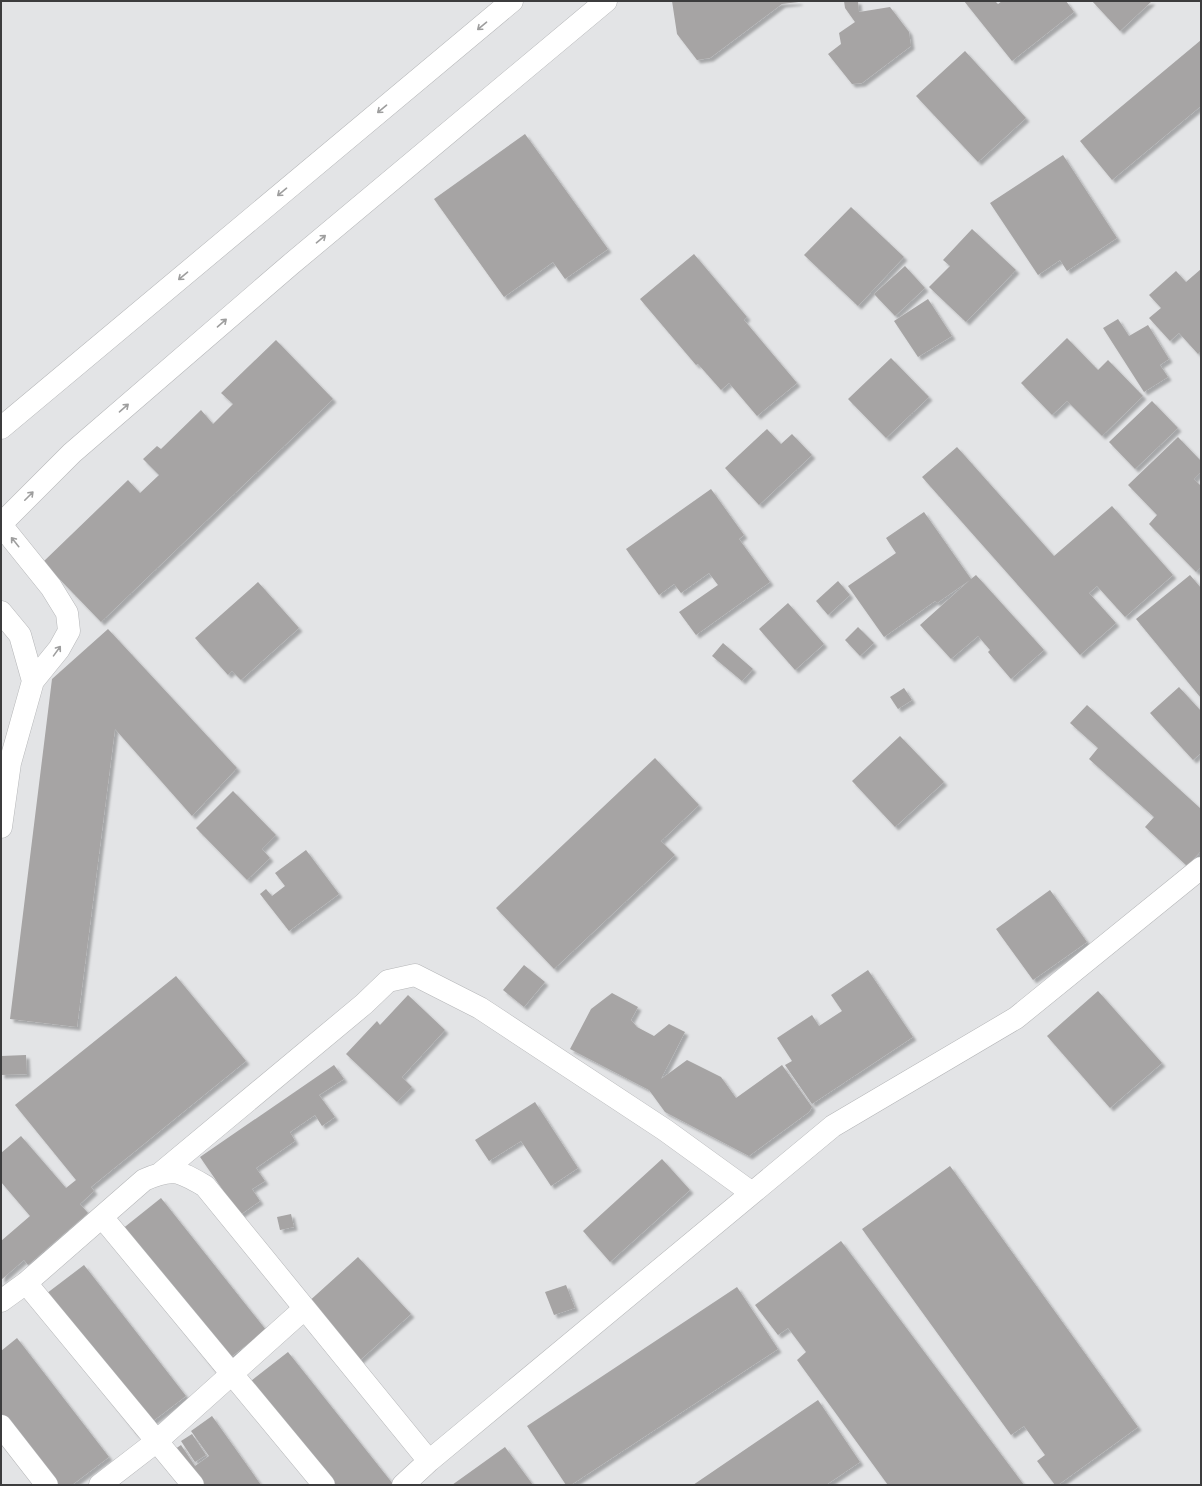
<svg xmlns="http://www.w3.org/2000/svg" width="1202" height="1486" font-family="'IBM Plex Serif',serif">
<defs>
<filter id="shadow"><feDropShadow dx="3.5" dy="3.5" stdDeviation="1" flood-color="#0004"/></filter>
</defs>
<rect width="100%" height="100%" fill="#e3e4e6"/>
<path fill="#a6a4a4" filter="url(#shadow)" d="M672,1H799V2L782,4L710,58L697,60L677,34Z
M844,1H858L859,12L890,7L909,32L911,46L862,83L852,84L828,54L841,44L839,33L855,22L845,8Z
M964,1H995L998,4L1002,1H1066L1074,12L1012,61Z
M1092,1H1152L1120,31Z
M1201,40V106L1112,180L1080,141Z
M965,51L1026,118L978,162L916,96Z
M525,134L608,249L565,279L553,262L504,297L434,199Z
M1063,155L1117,238L1067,271L1060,260L1038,275L990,203Z
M851,207L904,257L858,306L804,255Z
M972,229L1016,270L966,322L929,287L950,266L943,260Z
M694,254L747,317L744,320L797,383L757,416L729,383L721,390L698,364L696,365L640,299Z
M905,266L925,288L895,316L874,294Z
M1201,269V351L1198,354L1179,333L1170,341L1149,318L1161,308L1149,295L1176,271L1186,282Z
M928,299L952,336L918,357L894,321Z
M1118,319L1129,336L1148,325L1169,359L1160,365L1168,377L1144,392L1103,328Z
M1067,338L1098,370L1108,360L1143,396L1102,436L1067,401L1052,415L1021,383Z
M276,340L333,399L101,622L43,562L128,480L140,493L159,475L143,459L157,446L161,449L201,410L213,424L233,404L221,393Z
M891,358L929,397L886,438L848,399Z
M1152,401L1178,428L1135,469L1109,442Z
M767,429L781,444L792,434L812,455L759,505L725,468Z
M1178,437L1201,461V472L1194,479L1201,486V567L1196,572L1149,524L1157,515L1128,485Z
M957,447L1054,556L1112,506L1173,575L1125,617L1097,586L1089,593L1116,623L1080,655L922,477Z
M711,489L744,535L739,539L770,582L696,635L679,612L718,585L709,573L681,593L674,584L659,595L626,549Z
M924,512L971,579L976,575L1044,650L1011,679L988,652L990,650L978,636L951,659L920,625L970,580L937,603L935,601L884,637L848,586L896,553L886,538Z
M1190,575L1201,588V698L1136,619Z
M838,581L850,595L828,615L816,601Z
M258,582L299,628L241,680L232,671L228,675L195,638Z
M788,603L824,644L795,670L759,629Z
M858,627L874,643L860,656L845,640Z
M108,629L237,768L192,816L115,729L77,1027L10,1019L52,679Z
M723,643L753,669L742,681L712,656Z
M1179,687L1201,711V753L1193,760L1150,713Z
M904,688L912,700L898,709L890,697Z
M1087,705L1201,809V851L1187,866L1145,827L1154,817L1089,759L1098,748L1070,723Z
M900,736L944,782L895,827L852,781Z
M655,758L699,805L661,841L675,855L554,969L496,908Z
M233,791L276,835L262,849L270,858L247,880L196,828Z
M306,850L339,894L289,931L260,894L266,889L272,896L285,886L275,873Z
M1050,890L1087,942L1033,980L996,929Z
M524,965L545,982L524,1007L503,990Z
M868,970L913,1037L812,1104L785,1065L792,1061L777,1038L812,1015L819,1026L842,1011L831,995Z
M176,976L246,1061L91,1187L94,1191L80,1204L88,1213L28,1265L24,1260L1,1280V1241L30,1216L1,1182V1153L21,1136L66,1188L76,1180L15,1105Z
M1098,991L1162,1063L1110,1108L1047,1036Z
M612,993L638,1007L631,1020L637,1027L654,1036L669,1024L685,1032L661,1079L687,1060L721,1077L736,1098L782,1065L812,1107L809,1112L749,1156L665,1112L649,1090L570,1049L591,1009Z
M408,995L445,1030L402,1077L412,1087L397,1102L346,1054L377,1021L380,1025Z
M26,1055L27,1074L1,1075V1056Z
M334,1065L344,1079L319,1095L335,1117L322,1126L315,1115L290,1132L295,1141L256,1168L265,1181L252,1189L260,1201L240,1215L200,1157Z
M535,1102L578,1168L551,1186L521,1141L489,1161L475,1140Z
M662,1159L690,1190L610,1262L583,1231Z
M950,1166L1138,1427L1058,1485H1055L1037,1461L1045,1455L1024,1426L1011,1435L862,1229Z
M161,1198L266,1330L214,1370L139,1275L116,1234Z
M291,1214L294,1227L280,1230L277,1217Z
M841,1241L1024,1485H888L885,1481L797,1360L806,1352L788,1328L778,1335L755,1305Z
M358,1257L411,1314L358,1362L306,1304Z
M84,1265L186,1396L136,1434L34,1303Z
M566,1285L575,1308L554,1315L545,1292Z
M737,1287L778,1349L571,1485H566L527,1426Z
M17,1338L109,1457L72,1485H52L1,1419V1351Z
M288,1352L393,1484L313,1485L238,1391Z
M818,1400L860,1462L826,1485H693Z
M212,1416L261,1485H186L165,1456L181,1445L195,1466L209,1456L191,1431Z
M192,1434L206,1455L195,1462L181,1441Z
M505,1447L533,1485H452Z"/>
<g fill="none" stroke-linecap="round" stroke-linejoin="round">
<defs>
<path id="minor" d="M1,525L51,587L67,613L69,631L59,649L33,681L10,763L1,827
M1,612L20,635L33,681
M162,1172L364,1004L388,981L415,975L480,1008L665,1130L752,1193
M102,1217L324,1485
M26,1283L193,1485
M1,1301L26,1283L144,1180C173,1167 179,1171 205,1186L429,1461
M1,1426L47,1485
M100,1485L157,1441L304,1309
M403,1485L429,1461L833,1126L1016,1018L1201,868"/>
<path id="secondary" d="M1,428L512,1
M1,524L72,453L290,265L606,1"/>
</defs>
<use href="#minor" stroke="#b5b6b8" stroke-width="23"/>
<use href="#secondary" stroke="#b5b6b8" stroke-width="23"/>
<use href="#minor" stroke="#fff" stroke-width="22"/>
<use href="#secondary" stroke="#fff" stroke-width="22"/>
</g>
<defs><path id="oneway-shaft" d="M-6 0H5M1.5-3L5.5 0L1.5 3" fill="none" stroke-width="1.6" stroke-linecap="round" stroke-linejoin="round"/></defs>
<g stroke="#9e9e9e">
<use href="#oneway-shaft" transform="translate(482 26) rotate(140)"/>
<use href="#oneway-shaft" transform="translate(382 109) rotate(140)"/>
<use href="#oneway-shaft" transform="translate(282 192) rotate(140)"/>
<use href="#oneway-shaft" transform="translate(321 239) rotate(-40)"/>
<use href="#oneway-shaft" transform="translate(183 276) rotate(140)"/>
<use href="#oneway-shaft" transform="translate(222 323) rotate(-41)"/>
<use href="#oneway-shaft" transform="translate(124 408) rotate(-41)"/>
<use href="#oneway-shaft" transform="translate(29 496) rotate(-45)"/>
<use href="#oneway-shaft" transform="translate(15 542) rotate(-129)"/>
<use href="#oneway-shaft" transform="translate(57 651) rotate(-54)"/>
</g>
<rect width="1202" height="1486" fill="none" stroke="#3c3c3d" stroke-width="4"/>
</svg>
